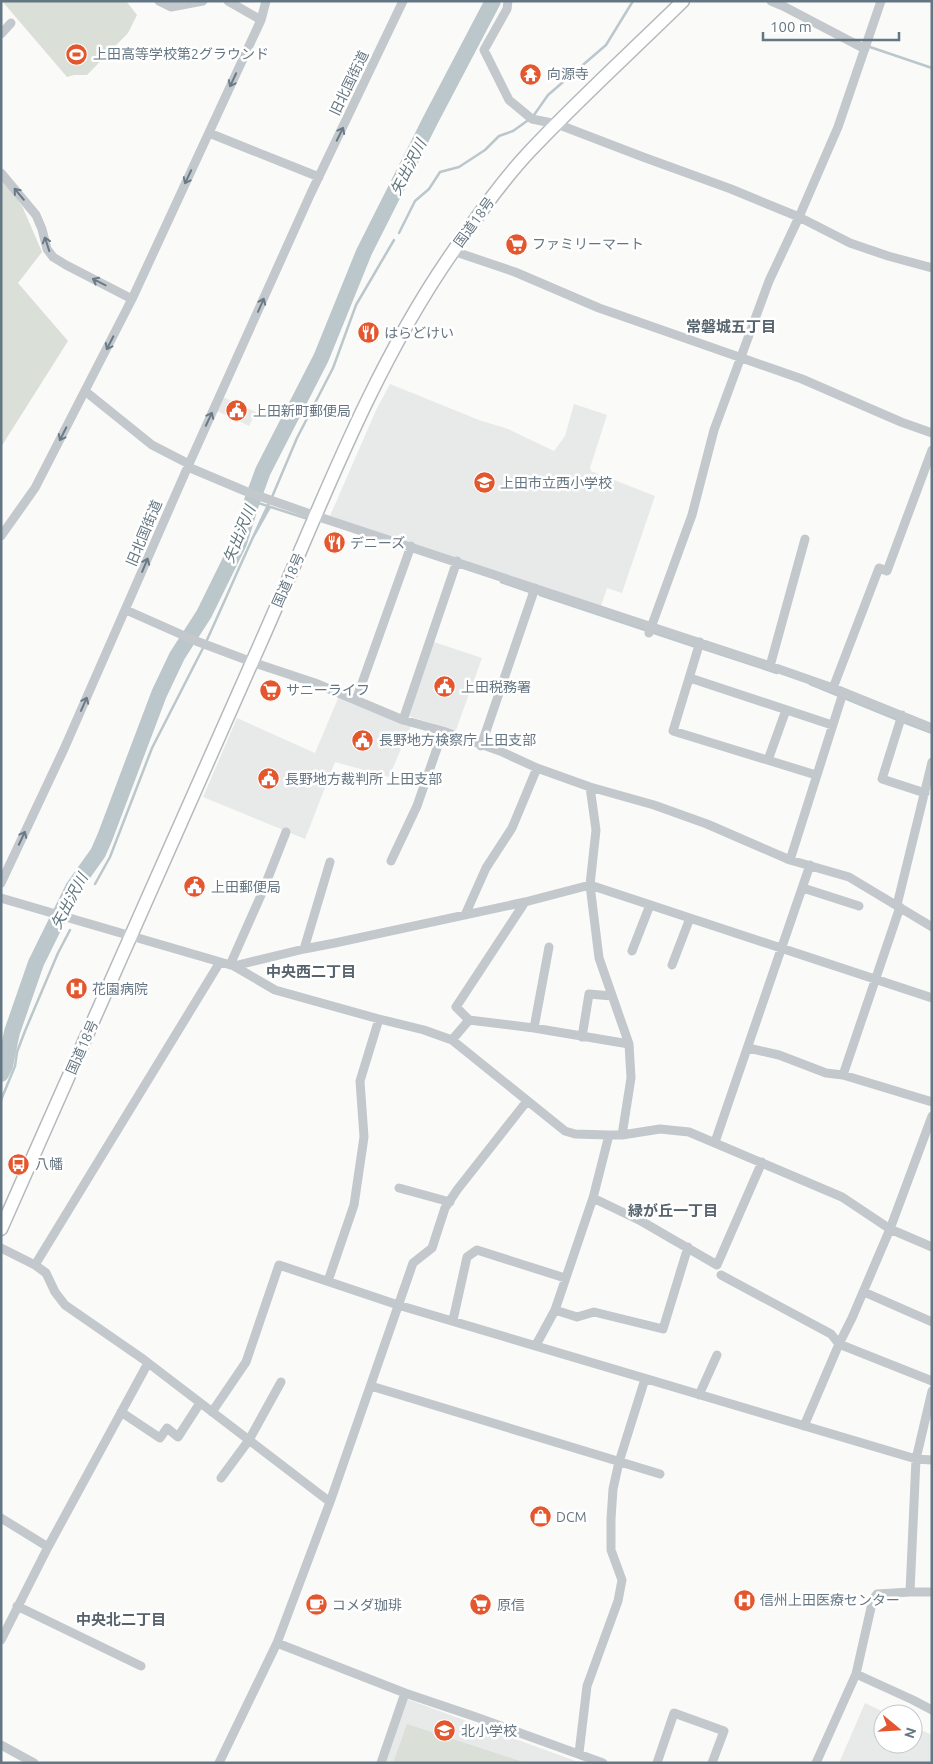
<svg xmlns="http://www.w3.org/2000/svg" width="933" height="1764" font-family="Ubuntu,'Noto Sans JP',sans-serif">
<rect width="100%" height="100%" fill="#fafaf8"/>
<path fill="#e8e9e9" d="M390,384L479,420L508,429L554,451L565,436L574,404L607,415L590,468L591,471L655,496L622,593L607,588L601,606L330,516L377,408Z
M223,397L256,412L249,426L217,411Z
M434,642L482,658L456,730L408,716Z
M339,696L411,726L389,777L335,762L305,839L203,797L237,718L315,753Z
M407,1699L581,1763H384Z
M865,1703L888,1714H883V1744H913V1726L932,1735V1763H839Z"/>
<path fill="#dadfd7" d="M2,1H126L137,15L128,33L87,75H74L67,77Z
M1,175L23,208L42,252L18,283L68,341L1,447Z
M407,1724L526,1763H393Z"/>
<g fill="none" stroke-linecap="round" stroke-linejoin="round">
<path stroke="#bbc7cb" stroke-width="2.5" d="M867,46L932,68
M534,115L548,95L606,45L633,1
M399,233L415,201L429,189L440,172L459,167L485,150L499,136L513,131L527,121
M272,497L297,438L333,368L356,305L394,240
M252,501L305,518
M252,539L270,507
M501,582L530,592
M540,595L696,647
M206,642C227,596 247,549 269,503
M701,648L777,673
M810,684L898,720
M903,722L932,733
M95,884L110,857L152,748L203,648
M1,1100L15,1066L17,1052L25,1031L58,953L70,930"/>
<path stroke="#bbc7cb" stroke-width="16" d="M1,1074L5,1066L12,1032L36,963L73,888L98,853L105,837L159,694L177,656L204,614L239,543L252,501L263,471L321,358L364,252L430,121L493,1"/>
<defs>
<path id="highway" d="M1,1229C88,1033 174,838 261,642C319,511 370,371 452,253C476,218 501,182 530,151C579,99 632,51 683,1"/>
</defs>
<use href="#highway" stroke="#b4b9bd" stroke-width="15"/>
<path stroke="#c3c8cc" stroke-width="9" d="M159,1L171,7L203,1
M228,1L261,20
M508,1L507,9L484,50L509,100L532,119L557,124L643,157L731,189L799,217L850,243L888,256L932,268
M771,1L783,6L865,49
M1,34L11,23
M209,133L319,177
M1,173L36,215L42,229L47,249L53,257L66,265L132,299
M453,251L515,272L599,308L802,379L901,422L932,433
M85,391L152,445L189,464
M188,467L245,491L316,516L770,666L833,688L932,728
M1,536L35,488L132,299L261,20L266,1
M126,610L196,641L252,662L315,683L403,720L443,731L500,751L537,768L590,787L654,805L707,824L790,860L849,877L932,927
M649,633L692,515L714,430L769,281L799,217L838,127L881,1
M700,642L673,731L816,775
M770,666L805,539
M690,678L832,725
M833,688L879,568L887,571L932,450
M356,700L411,546
M902,715L882,779L925,793
M403,720L457,561
M481,746L535,588
M768,760L786,710
M590,787L596,830L590,885L599,958L629,1044L631,1078L622,1135
M790,860L843,693
M391,861L417,806L443,731
M1,883L64,749L189,464L311,193L403,1
M803,888L859,906
M1,898L234,966L275,990L379,1019L424,1030L452,1040L565,1131L575,1134L609,1135H622L660,1129L689,1132L842,1197L890,1229L932,1247
M525,902L456,1007L469,1020L534,1028L629,1044
M897,905L932,762
M465,915L486,868L512,828L537,768
M304,949L330,862
M632,951L650,905
M230,965L262,893L286,832
M672,965L690,918
M234,966L304,949L335,943L525,902L590,885L932,998
M534,1028L549,947
M582,1037L589,994L612,996
M452,1040L469,1020
M748,1048L779,1055L826,1073L843,1075L932,1102
M843,1075L900,907
M715,1142L810,865
M399,1188L450,1202
M593,1198L641,1221L717,1265L762,1162
M1,1248L35,1265L46,1273L55,1292L65,1305L143,1359L330,1502
M35,1265L220,962
M721,1275L831,1334L839,1344L932,1381
M328,1281L354,1205L364,1137L360,1081L379,1019
M864,1292L932,1322
M555,1310L577,1317L594,1312L663,1329L688,1247
M453,1320L467,1257L477,1250L565,1278
M536,1345L555,1310L593,1198L609,1135
M371,1386L660,1474
M699,1395L717,1355
M121,1412L160,1438L167,1428L178,1437L200,1403
M212,1412L246,1362L279,1265L398,1305L916,1459L932,1460
M804,1426L839,1344L852,1318L890,1229L932,1116
M221,1478L249,1440L281,1382
M1,1518L48,1547
M910,1592L916,1459L932,1391
M17,1606L141,1666
M1,1640L48,1547L148,1363
M277,1643L405,1693L476,1717L603,1763
M856,1674L913,1700L932,1710
M1,1745L34,1763
M579,1753L587,1686L618,1601L622,1580L611,1550V1519L613,1489L619,1462L645,1379
M219,1763L277,1643L330,1502L413,1263L432,1248L445,1208L457,1190L527,1101
M381,1763L405,1693
M657,1763L674,1713L724,1731L712,1763
M816,1763L856,1674L873,1599L877,1594L910,1592H932"/>
<use href="#highway" stroke="#fff" stroke-width="12"/>
</g>
<defs><path id="oneway-shaft" d="M-6 0H5M1.5-3L5.5 0L1.5 3" fill="none" stroke-width="1.6" stroke-linecap="round" stroke-linejoin="round" transform="scale(1.25)"/></defs>
<g stroke="#6a7a87">
<use href="#oneway-shaft" transform="translate(233 80) rotate(115)"/>
<use href="#oneway-shaft" transform="translate(340 134) rotate(-64)"/>
<use href="#oneway-shaft" transform="translate(188 177) rotate(115)"/>
<use href="#oneway-shaft" transform="translate(19 194) rotate(-130)"/>
<use href="#oneway-shaft" transform="translate(47 244) rotate(-108)"/>
<use href="#oneway-shaft" transform="translate(99 282) rotate(-153)"/>
<use href="#oneway-shaft" transform="translate(261 305) rotate(-66)"/>
<use href="#oneway-shaft" transform="translate(110 343) rotate(117)"/>
<use href="#oneway-shaft" transform="translate(209 419) rotate(-65)"/>
<use href="#oneway-shaft" transform="translate(63 434) rotate(117)"/>
<use href="#oneway-shaft" transform="translate(145 565) rotate(-67)"/>
<use href="#oneway-shaft" transform="translate(84 704) rotate(-66)"/>
<use href="#oneway-shaft" transform="translate(22 838) rotate(-65)"/>
</g>
<defs>
<symbol id="stadium-disc" viewBox="-11 -11 22 22"><circle r="9.5" fill="#e4572e" stroke="#fff"/><path d="M0-5a6.5 5 0 1 0 0 10a6.5 5 0 1 0 0-10ZM-3.5-1.8h7v3.6h-7Z" fill="#fff"/></symbol>
<symbol id="temple-disc" viewBox="-11 -11 22 22"><circle r="9.5" fill="#e4572e" stroke="#fff"/><path d="M0-6L5-2H3V0L6.5 2.5H4V6H1.5V3h-3V6H-4V2.5H-6.5L-3 0V-2H-5Z" fill="#fff"/></symbol>
<symbol id="supermarket-disc" viewBox="-11 -11 22 22"><circle r="9.5" fill="#e4572e" stroke="#fff"/><path d="M-6-5.5h2.5l.6 2H6L4.5 2H-2.5L-4.4-4H-6ZM-1.5 3.2a1.3 1.3 0 1 0 .1 0ZM3 3.2a1.3 1.3 0 1 0 .1 0Z" fill="#fff"/></symbol>
<symbol id="restaurant-disc" viewBox="-11 -11 22 22"><circle r="9.5" fill="#e4572e" stroke="#fff"/><path d="M-5-6h1v4h1v-4h1v4h1v-4h1v5L-1.5 .5V6h-2V.5L-5-1ZM5-6V6H3V1.5H1.5Q1.5-4 5-6Z" fill="#fff"/></symbol>
<symbol id="civic-disc" viewBox="-11 -11 22 22"><circle r="9.5" fill="#e4572e" stroke="#fff"/><path d="M-.6-6.5H3V-4.5H.6V-3L4-1V1h2V6H-6V1h2V-1L-.6-3ZM-1.2 2.5V6h2.4V2.5Z" fill="#fff"/></symbol>
<symbol id="school-disc" viewBox="-11 -11 22 22"><circle r="9.5" fill="#e4572e" stroke="#fff"/><path d="M0-5L7-2L0 1L-7-2ZM-4 1L0 2.5L4 1V4Q0 6-4 4Z" fill="#fff"/></symbol>
<symbol id="hospital-disc" viewBox="-11 -11 22 22"><circle r="9.5" fill="#e4572e" stroke="#fff"/><path d="M-5-5h3v3.5h4V-5h3V5h-3V1.5h-4V5h-3Z" fill="#fff"/></symbol>
<symbol id="bus-disc" viewBox="-11 -11 22 22"><circle r="9.5" fill="#e4572e" stroke="#fff"/><path d="M-5-6H5V4H4V6H2V4H-2V6H-4V4H-5ZM-3.5-4V0h7V-4ZM-3.5 1.2v1.5H-2V1.2ZM2 1.2v1.5H3.5V1.2Z" fill="#fff"/></symbol>
<symbol id="shop-disc" viewBox="-11 -11 22 22"><circle r="9.5" fill="#e4572e" stroke="#fff"/><path d="M-5-2.5h2.3a2.7 3.5 0 0 1 5.4 0H5L5.5 6h-11ZM-1.5-2.5h3a1.5 2.3 0 0 0-3 0Z" fill="#fff"/></symbol>
<symbol id="cafe-disc" viewBox="-11 -11 22 22"><circle r="9.5" fill="#e4572e" stroke="#fff"/><path d="M-5.5-4.5H6V0H3Q3 3.5 0 3.5H-2.5Q-5.5 3.5-5.5 0ZM3-3.2v2h1.7v-2ZM-6 4.5H4V6H-6Z" fill="#fff"/></symbol>
</defs>
<g fill-rule="evenodd">
<use href="#stadium-disc" x="64" y="42" width="25" height="25"/>
<use href="#temple-disc" x="518" y="62" width="25" height="25"/>
<use href="#supermarket-disc" x="504" y="232" width="25" height="25"/>
<use href="#restaurant-disc" x="356" y="320" width="25" height="25"/>
<use href="#civic-disc" x="224" y="398" width="25" height="25"/>
<use href="#school-disc" x="472" y="470" width="25" height="25"/>
<use href="#restaurant-disc" x="322" y="530" width="25" height="25"/>
<use href="#civic-disc" x="432" y="674" width="25" height="25"/>
<use href="#supermarket-disc" x="258" y="678" width="25" height="25"/>
<use href="#civic-disc" x="350" y="728" width="25" height="25"/>
<use href="#civic-disc" x="256" y="766" width="25" height="25"/>
<use href="#civic-disc" x="182" y="874" width="25" height="25"/>
<use href="#hospital-disc" x="64" y="976" width="25" height="25"/>
<use href="#bus-disc" x="6" y="1152" width="25" height="25"/>
<use href="#shop-disc" x="528" y="1504" width="25" height="25"/>
<use href="#hospital-disc" x="732" y="1588" width="25" height="25"/>
<use href="#cafe-disc" x="304" y="1592" width="25" height="25"/>
<use href="#supermarket-disc" x="468" y="1592" width="25" height="25"/>
<use href="#school-disc" x="432" y="1718" width="25" height="25"/>
</g>
<g text-anchor="middle" dominant-baseline="central" stroke-width="5" stroke-linejoin="round" paint-order="stroke">
<g font-size="14" fill="#657683" stroke="#fff" text-anchor="start">
<text x="93" y="54">上田高等学校第2グラウンド</text>
<text x="547" y="74">向源寺</text>
<text x="532" y="244">ファミリーマート</text>
<text x="384" y="333">はらどけい</text>
<text x="253" y="411">上田新町郵便局</text>
<text x="500" y="483">上田市立西小学校</text>
<text x="350" y="543">デニーズ</text>
<text x="461" y="687">上田税務署</text>
<text x="286" y="690">サニーライフ</text>
<text x="379" y="740">長野地方検察庁 上田支部</text>
<text x="285" y="779">長野地方裁判所 上田支部</text>
<text x="211" y="887">上田郵便局</text>
<text x="92" y="989">花園病院</text>
<text x="35" y="1164">八幡</text>
<text x="556" y="1517">DCM</text>
<text x="760" y="1600">信州上田医療センター</text>
<text x="332" y="1605">コメダ珈琲</text>
<text x="497" y="1605">原信</text>
<text x="461" y="1731">北小学校</text>
</g>
<g font-size="14" fill="#657683" stroke="#fff">
<text transform="translate(349 83) rotate(-64)">旧北国街道</text>
<text transform="translate(474 222) rotate(-54)">国道18号</text>
<text transform="translate(144 533) rotate(-67)">旧北国街道</text>
<text transform="translate(288 580) rotate(-66)">国道18号</text>
<text transform="translate(82 1047) rotate(-66)">国道18号</text>
</g>
<g font-size="15" font-style="italic" fill="#60757c" stroke="#fff">
<text transform="translate(408 167) rotate(-63)">矢出沢川</text>
<text transform="translate(239 534) rotate(-68)">矢出沢川</text>
<text transform="translate(69 901) rotate(-62)">矢出沢川</text>
</g>
<g font-size="15" font-weight="bold" fill="#57646e" stroke="#fff">
<text x="731" y="326">常磐城五丁目</text>
<text x="311" y="971">中央西二丁目</text>
<text x="673" y="1210">緑が丘一丁目</text>
<text x="121" y="1619">中央北二丁目</text>
</g>
</g>
<rect width="933" height="1764" fill="none" stroke="#657683" stroke-width="5"/>
<g transform="translate(898 1729) rotate(108)"><circle r="24" fill="#ffffff" stroke="#c1c8cd"/>
<path d="M0-4L9 19L0 12L-9 19Z" fill="#e4572e"/>
<text y="-8" font-size="14" font-weight="bold" text-anchor="middle" fill="#657683">N</text>
</g>
<path d="M763 32v8h136v-8" fill="none" stroke="#657683" stroke-width="2.5"/>
<text x="770" y="32" font-size="15" fill="#657683" stroke="#ffffff" stroke-width="4" paint-order="stroke">100 m</text>
</svg>
